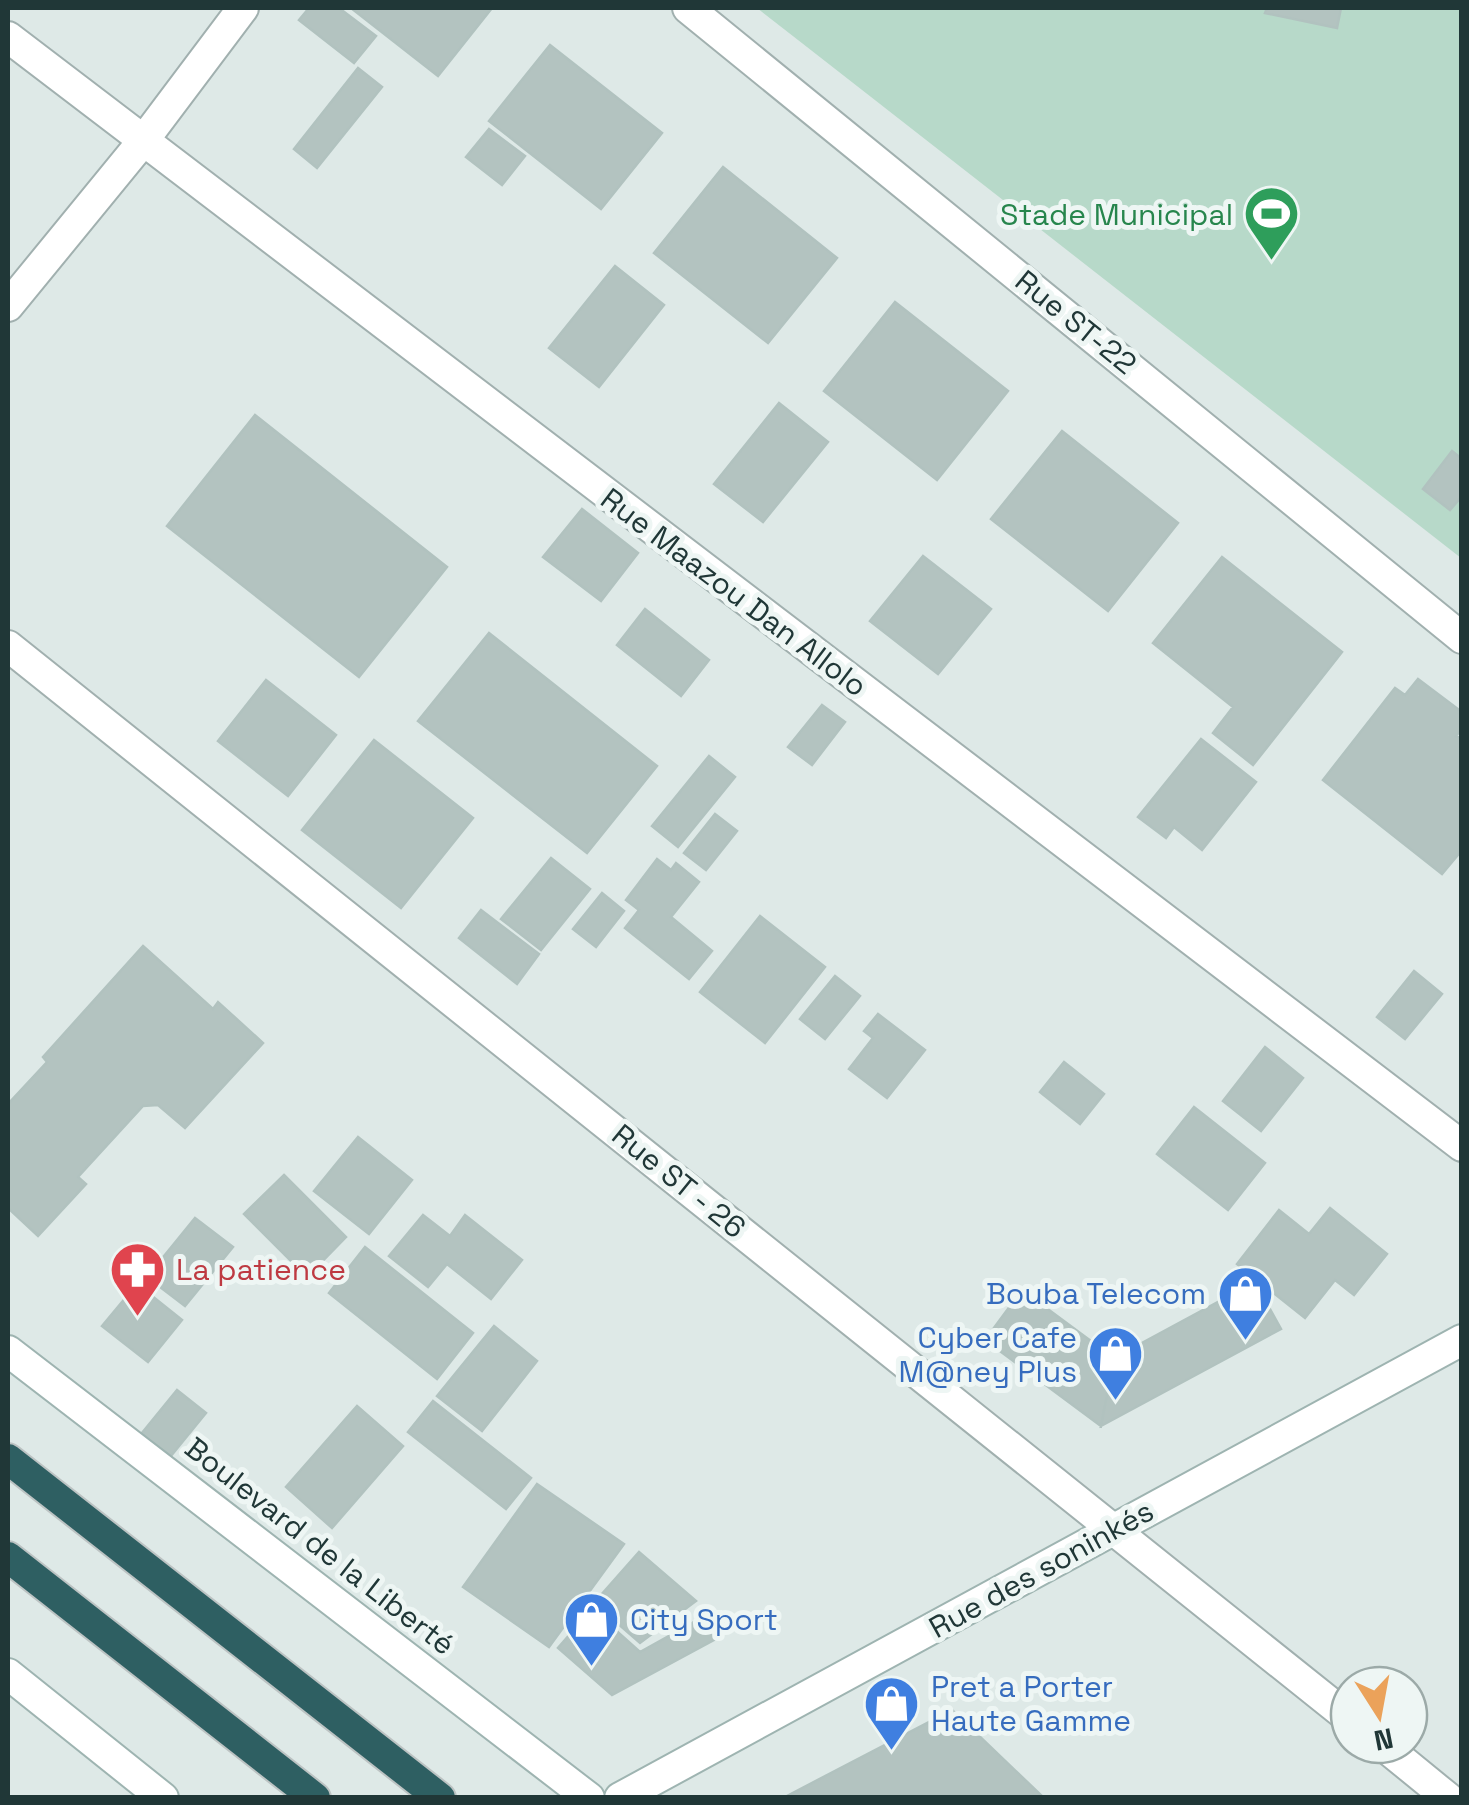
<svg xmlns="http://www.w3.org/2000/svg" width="1469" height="1805" font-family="'Space Grotesk',sans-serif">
<rect width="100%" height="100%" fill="#dee9e7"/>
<path fill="#b7d9c9" d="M757,8H1461V558L807,47Z"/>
<path fill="#b3c3c0" stroke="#b1c2bf" stroke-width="2.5" d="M309,8H339L376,36L354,63L299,20Z
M351,8H492L438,76Z
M1267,8H1341L1337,28L1265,13Z
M550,45L662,133L601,209L489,121Z
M358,68L382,87L317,168L294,149Z
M489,129L525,156L502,185L466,157Z
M723,167L837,258L768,343L654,253Z
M615,266L664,305L599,387L549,348Z
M895,302L1008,391L937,480L824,391Z
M779,403L828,442L763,522L714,484Z
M255,415L447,567L359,677L167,526Z
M1062,431L1178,523L1108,611L991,519Z
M1452,451L1462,459V496L1450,510L1423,489Z
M582,509L638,553L601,601L543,557Z
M923,556L991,609L938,674L870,621Z
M1222,557L1342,652L1253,765L1213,733L1233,707L1153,643Z
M645,609L709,660L681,696L617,645Z
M489,633L657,766L587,853L418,721Z
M1418,679L1462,712V729L1456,736L1462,739V850L1442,874L1323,780L1395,688L1405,695Z
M266,680L336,735L288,796L218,741Z
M822,705L845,722L812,765L788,747Z
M1201,739L1256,782L1202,850L1174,827L1166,838L1138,817Z
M374,740L473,818L401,908L302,830Z
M709,756L735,777L678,847L652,826Z
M715,814L737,831L706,870L684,853Z
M551,858L590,889L541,950L501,919Z
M657,859L671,870L676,863L699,882L671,917L712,951L689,979L625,928L639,910L626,900Z
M602,893L624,911L596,947L573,929Z
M481,910L539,954L517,984L459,938Z
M760,916L825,967L765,1043L700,992Z
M143,946L213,1009L218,1002L263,1043L185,1128L158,1105L143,1106L78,1177L86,1184L38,1236L8,1208V1104L47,1062L43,1057Z
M1414,971L1442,994L1405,1039L1377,1017Z
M835,976L860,996L825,1039L800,1019Z
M878,1014L925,1050L887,1098L849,1069L873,1038L864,1031Z
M1265,1047L1303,1078L1261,1131L1223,1101Z
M1064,1062L1104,1094L1080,1124L1040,1092Z
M1194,1107L1265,1163L1228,1210L1157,1154Z
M358,1137L412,1180L369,1234L314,1191Z
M284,1175L346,1237L307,1277L244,1214Z
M1330,1208L1387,1254L1354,1295L1335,1280L1305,1318L1237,1264L1279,1210L1309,1234Z
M423,1215L450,1236L465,1215L522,1260L491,1299L447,1264L428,1287L389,1256Z
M195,1218L233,1247L185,1306L147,1277Z
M365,1247L473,1333L437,1379L329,1293Z
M1255,1282L1281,1329L1101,1426L1114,1358Z
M137,1284L182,1320L148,1362L102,1326Z
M1022,1290L1114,1358L1101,1426L985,1340Z
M494,1326L537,1361L482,1431L437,1396Z
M177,1390L206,1413L166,1462L137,1439Z
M433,1401L531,1478L506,1509L408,1432Z
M357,1406L403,1446L332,1528L286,1487Z
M537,1484L624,1544L549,1647L463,1587Z
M639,1552L696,1601L640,1643L594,1603Z
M592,1609L640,1652L703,1617L714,1640L612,1695L558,1648Z
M952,1710L1044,1798H783Z"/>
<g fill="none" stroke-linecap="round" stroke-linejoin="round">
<defs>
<path id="street" d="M688,8L1462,638
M8,37L1462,1146
M8,306L143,141L243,8
M8,646L1349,1718
M1383,1745L1448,1798"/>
<path id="secondary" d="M8,1351L589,1798
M8,1674L163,1798
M620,1798L1462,1340"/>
<path id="highway" d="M8,1459L440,1798
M8,1557L315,1798"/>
</defs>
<use href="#street" stroke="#a1b0af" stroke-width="34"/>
<use href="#secondary" stroke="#9eb4b1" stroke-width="34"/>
<use href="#highway" stroke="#bcc3c3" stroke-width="34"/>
<use href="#street" stroke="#fff" stroke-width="30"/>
<use href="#secondary" stroke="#fff" stroke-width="30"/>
<use href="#highway" stroke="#2e5f62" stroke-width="30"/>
</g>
<defs>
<symbol id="stadium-pin" viewBox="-11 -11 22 30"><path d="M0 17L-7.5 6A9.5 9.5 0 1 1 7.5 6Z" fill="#2e9e5b" stroke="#eef6f4"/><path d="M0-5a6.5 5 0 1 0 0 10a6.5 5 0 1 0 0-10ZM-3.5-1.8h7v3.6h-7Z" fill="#fff"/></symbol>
<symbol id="pharmacy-pin" viewBox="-11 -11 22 30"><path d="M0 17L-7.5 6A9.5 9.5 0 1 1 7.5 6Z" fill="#e0444e" stroke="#eef6f4"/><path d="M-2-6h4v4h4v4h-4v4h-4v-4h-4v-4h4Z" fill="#fff"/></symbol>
<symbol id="shop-pin" viewBox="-11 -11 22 30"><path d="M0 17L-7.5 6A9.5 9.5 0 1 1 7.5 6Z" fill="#3f7fe0" stroke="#eef6f4"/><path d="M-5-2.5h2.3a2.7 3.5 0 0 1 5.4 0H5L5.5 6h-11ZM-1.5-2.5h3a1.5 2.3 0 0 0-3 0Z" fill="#fff"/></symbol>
</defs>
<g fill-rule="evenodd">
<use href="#stadium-pin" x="1240" y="182" width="63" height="86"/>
<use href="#pharmacy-pin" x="106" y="1238" width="63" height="86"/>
<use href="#shop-pin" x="1214" y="1262" width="63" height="86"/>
<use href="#shop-pin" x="1084" y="1322" width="63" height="86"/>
<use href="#shop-pin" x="560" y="1588" width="63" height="86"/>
<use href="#shop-pin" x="860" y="1672" width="63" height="86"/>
</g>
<g text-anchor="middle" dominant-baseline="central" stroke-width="10" stroke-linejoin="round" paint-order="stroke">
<g font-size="30" fill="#27864d" stroke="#eef6f4" text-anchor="end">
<text x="1233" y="214">Stade Municipal</text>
</g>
<g font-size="30" fill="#203737" stroke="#eef6f4">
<text transform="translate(1076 322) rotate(39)">Rue ST-22</text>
<text transform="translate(734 592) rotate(37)">Rue Maazou Dan Allolo</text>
<text transform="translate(679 1181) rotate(39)">Rue ST - 26</text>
<text transform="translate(320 1546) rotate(38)">Boulevard de la Liberté</text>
<text transform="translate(1041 1569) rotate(-29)">Rue des soninkés</text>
</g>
<g font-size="30" fill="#be3a42" stroke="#eef6f4" text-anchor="start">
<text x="176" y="1269">La patience</text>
</g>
<g font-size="30" fill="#366cbe" stroke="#eef6f4" text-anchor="end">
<text x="1206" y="1293">Bouba Telecom</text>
<text x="1077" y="1337">Cyber Cafe<tspan x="1077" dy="34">M@ney Plus</tspan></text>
<text x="630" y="1619" text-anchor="start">City Sport</text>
<text x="931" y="1686" text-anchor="start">Pret a Porter<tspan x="931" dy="34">Haute Gamme</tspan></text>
</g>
</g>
<rect width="1469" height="1805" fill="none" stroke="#203737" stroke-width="20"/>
<g transform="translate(1379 1715) rotate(169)"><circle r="48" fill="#eef6f4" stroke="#9caaa8" stroke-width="2.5"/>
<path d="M0-8L18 38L0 25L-18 38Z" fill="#eba25a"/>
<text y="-15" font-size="28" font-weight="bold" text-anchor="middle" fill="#203737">N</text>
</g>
</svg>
